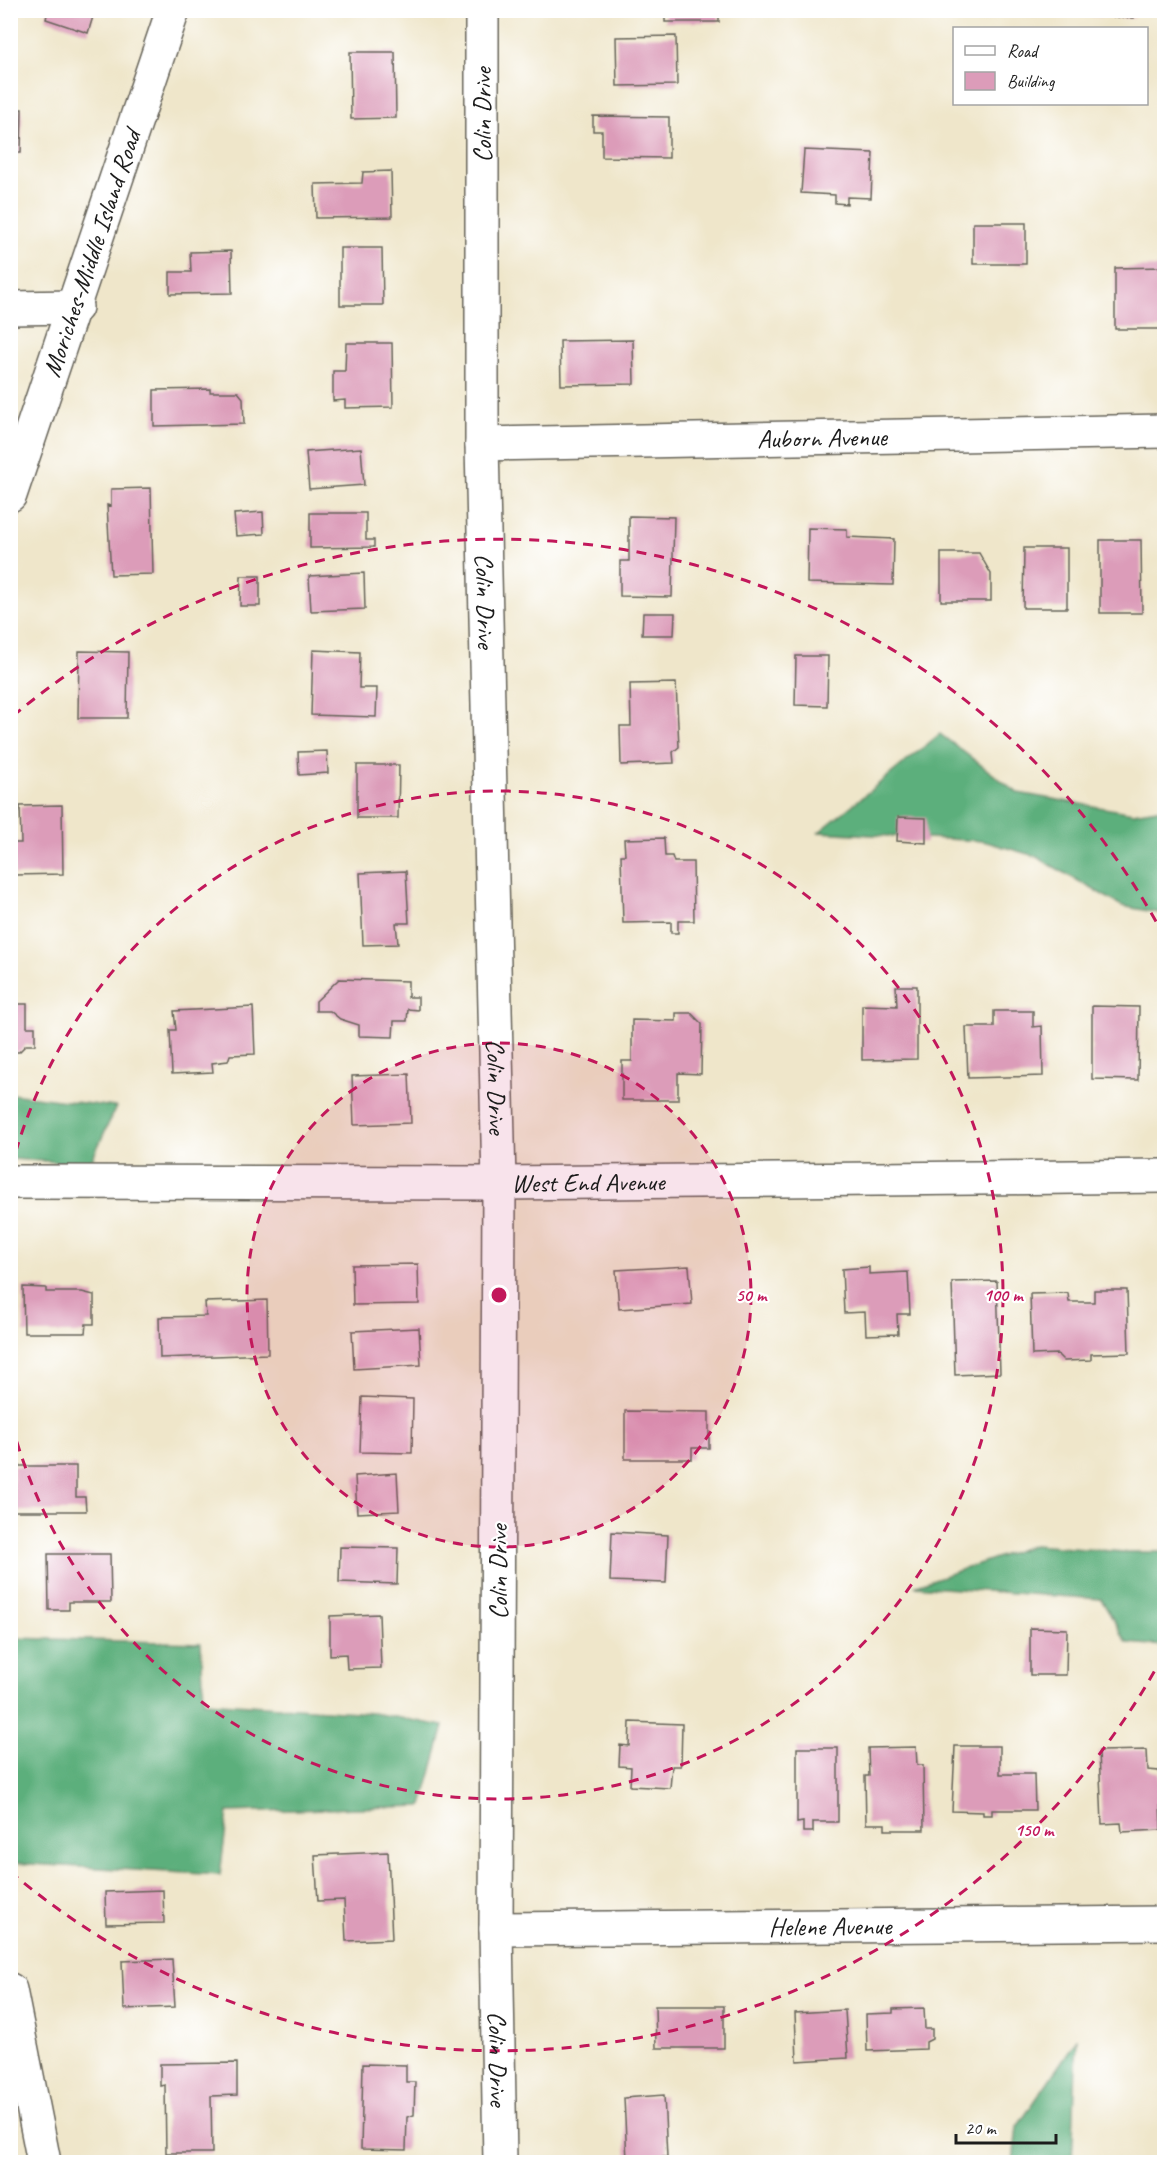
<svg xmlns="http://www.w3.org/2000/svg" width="1175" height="2173" font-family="Caveat,sans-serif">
<rect width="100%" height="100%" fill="#fff"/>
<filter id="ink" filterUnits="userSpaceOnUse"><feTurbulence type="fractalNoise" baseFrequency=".0167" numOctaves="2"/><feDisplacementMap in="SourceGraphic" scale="12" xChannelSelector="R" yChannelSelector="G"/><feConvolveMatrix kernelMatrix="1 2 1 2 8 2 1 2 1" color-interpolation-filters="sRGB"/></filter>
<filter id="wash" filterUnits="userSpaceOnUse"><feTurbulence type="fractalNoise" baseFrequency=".008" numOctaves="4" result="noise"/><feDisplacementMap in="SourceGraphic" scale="24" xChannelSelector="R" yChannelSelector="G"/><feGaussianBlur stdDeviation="1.35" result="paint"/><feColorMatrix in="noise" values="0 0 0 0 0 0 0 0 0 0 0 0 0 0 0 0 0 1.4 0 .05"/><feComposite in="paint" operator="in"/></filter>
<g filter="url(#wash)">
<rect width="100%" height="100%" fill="#efe6ca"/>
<path fill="#5caf7c" stroke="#3c664c" stroke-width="1.5" d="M940,734L1018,793L1133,813L1164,808V914L1122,906L1035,856L983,841L819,832Z
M10,1094H11L116,1107L90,1164L11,1159Z
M1033,1545L1124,1552H1164V1646L1127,1643L1101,1599L914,1586Z
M11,1638L201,1643L204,1702L373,1713L444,1726L422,1806L228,1812L220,1875L13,1863L10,1851Z
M1077,2039L1072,2162H1013L1017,2127Z"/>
<g id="blocks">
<path fill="#dc9cb9" d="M48,10H95L88,33L46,19Z
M665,10H719V22H665Z
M1088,10H1135L1134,18L1088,16Z
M676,36L677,85L617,86L616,37Z
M350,52H395L396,118L351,119Z
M10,109H22L21,153H10Z
M593,116L669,117V158L602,157V131H593Z
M804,150L873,153L871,198L847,197V204L835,203V195L801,193Z
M391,171L392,217L316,218L315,184L362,183L363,172Z
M973,223H1026V264H973Z
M340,248H382L383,305H340Z
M231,251L232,293L170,294V272H191L190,252Z
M1164,267V329H1115V268Z
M633,340L634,384L561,385L560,341Z
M346,343H392L393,407L345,408V400L333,401V371H345Z
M210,389V392H238L243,398L244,424L154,426V390Z
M361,448L364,485L309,489L306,452Z
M151,488L153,574L111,575L107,505L111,506V489Z
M263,512L264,534L236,536L234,514Z
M310,513H366V540H374V547L310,548Z
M629,516L674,517L672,597L620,596V561H629Z
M808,528L847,529V537L894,539L893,585L807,583Z
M1100,540H1141L1142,613H1100Z
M1024,548H1067V608H1023Z
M941,553H979L991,574V601H941Z
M364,573L365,609L311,611L309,576Z
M241,576H260V606H240Z
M643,613H675L674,635H642Z
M313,650L360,652L359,688H377L376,717L311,715Z
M79,651L128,652L127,718H78Z
M796,656H828L827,706L795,705Z
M676,683L679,747L673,752L674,763L621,765L620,726H631L630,684Z
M327,751L328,773L299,775L298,752Z
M357,765H399L398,818H357Z
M62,805L63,874L14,875V843H21L20,806Z
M898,817L926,818V843L897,841Z
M664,838L665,856H672L674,862H693L694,921H678V933H671V922L623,923L621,855H625L624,839Z
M406,871L409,923H396L398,944L363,945L360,873Z
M339,979L408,981V997H418V1010L408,1009L407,1021H394L393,1037L359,1036V1025L340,1019L330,1011H316V1001Z
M896,986H917V1059L862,1060V1005L897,1006Z
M10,1004H27V1027H35V1045H26L19,1052H10Z
M1092,1006L1139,1007L1138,1080L1092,1079Z
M253,1007L255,1054L230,1055L228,1061L212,1063L213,1072L172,1074L170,1030H176L174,1011Z
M994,1011H1033V1027L1042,1026L1043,1076L968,1078L966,1027H994Z
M676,1013H691L702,1024L701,1074L678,1073V1100H622V1061H632V1020L676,1021Z
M409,1074L411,1123L354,1125L352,1076Z
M418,1264L419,1304L353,1305L352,1265Z
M689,1266L692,1304L619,1309L616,1270Z
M869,1267V1274L908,1272L910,1314H897L898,1334L866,1335L865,1312L844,1313L842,1269Z
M997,1281L1000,1373L955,1375L952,1282Z
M23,1287L46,1288V1292H82L94,1295V1324H86L85,1333H24Z
M1094,1290H1127L1129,1353L1091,1354V1360L1064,1361L1057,1354L1032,1355L1030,1294L1068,1293L1069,1302H1094Z
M267,1300L268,1354L160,1358L159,1317L206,1316L205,1302Z
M419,1328L421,1365L354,1369L352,1331Z
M362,1397L413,1399L412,1453L360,1452Z
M625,1411L709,1412V1448H692V1459H625Z
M13,1466H76V1497H85L86,1511H13Z
M397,1473L399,1511L357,1513L355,1476Z
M612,1532L668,1535L666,1583L610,1581Z
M340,1547L398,1548L397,1584L339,1582Z
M48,1554H110L111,1602H69V1610H49Z
M379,1614L381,1668L347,1669L346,1654L330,1655V1616Z
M1030,1628L1067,1629L1066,1675H1030Z
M630,1722L682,1724L681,1766H672L670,1788L630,1786L631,1767L619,1766L620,1745L629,1746Z
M955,1746H1000V1774H1034L1035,1810H992V1815H983V1812L952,1811Z
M916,1747L917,1765H923L924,1830H885V1824H866L865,1776H869L868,1748Z
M797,1748H838V1822H813V1832H803V1822L797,1823Z
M1147,1750L1148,1770L1159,1771L1161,1830L1122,1832L1121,1823L1102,1824L1099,1751Z
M388,1852L392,1939L346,1941L344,1900L318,1901L315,1855Z
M163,1890L164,1923L106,1924L105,1892Z
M172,1959L175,2007L124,2009L122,1961Z
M655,2006H724V2048H656Z
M924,2008L925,2029H932V2039L926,2042V2049L867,2051L866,2014L893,2013V2009Z
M845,2010L848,2058L797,2061L795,2013Z
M237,2063V2095L211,2096L212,2153H166L165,2085L160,2086V2064Z
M363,2064L406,2065V2082H415L414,2115L407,2117L406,2150L361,2149Z
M664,2095L667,2157L627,2160L624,2098Z"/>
</g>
</g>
<g filter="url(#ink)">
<use href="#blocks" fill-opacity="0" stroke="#666359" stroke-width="1.5"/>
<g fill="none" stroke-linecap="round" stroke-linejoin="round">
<defs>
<g id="minor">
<path id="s1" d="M482,10V444L499,1183L496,1929L500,2162"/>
<path d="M10,308L76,307"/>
<path id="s2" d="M482,444L1164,431"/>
<path id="s3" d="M10,1182L499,1183L1164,1176"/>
<path id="s4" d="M496,1929L1164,1923"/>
</g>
<g id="secondary">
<path id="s5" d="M10,495L173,10"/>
<path d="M10,1990L44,2162"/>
</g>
</defs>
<use href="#minor" stroke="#666359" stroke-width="36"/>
<use href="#secondary" stroke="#666359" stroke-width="36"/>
<use href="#minor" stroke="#fff" stroke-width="33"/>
<use href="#secondary" stroke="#fff" stroke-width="33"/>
</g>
</g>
<circle cx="499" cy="1295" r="252" fill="#c2185b" fill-opacity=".12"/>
<g fill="none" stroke="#c2185b" stroke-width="3" stroke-dasharray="10 8">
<circle cx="499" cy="1295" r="252"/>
<path d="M11 1169A504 504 0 1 1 11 1421"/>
<path d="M1163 1656A756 756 0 0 1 13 1874M13 716A756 756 0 0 1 1163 934"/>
</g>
<g text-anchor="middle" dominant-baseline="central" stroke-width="4.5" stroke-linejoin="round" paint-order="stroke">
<g font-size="26" fill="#1c1c1c" stroke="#fff">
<text transform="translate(482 115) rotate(-90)">Colin Drive</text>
<text stroke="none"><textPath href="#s5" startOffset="255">Moriches-Middle Island Road</textPath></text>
<text stroke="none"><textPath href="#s2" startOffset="340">Auborn Avenue</textPath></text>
<text stroke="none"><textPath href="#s1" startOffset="591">Colin Drive</textPath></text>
<text stroke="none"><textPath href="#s1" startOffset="1077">Colin Drive</textPath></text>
<text stroke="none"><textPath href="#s3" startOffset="578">West End Avenue</textPath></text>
<text transform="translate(498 1572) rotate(-90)">Colin Drive</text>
<text stroke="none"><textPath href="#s4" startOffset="334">Helene Avenue</textPath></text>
<text stroke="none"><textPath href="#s1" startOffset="2049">Colin Drive</textPath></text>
</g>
</g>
<circle cx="499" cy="1295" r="9" fill="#c2185b" stroke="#fff" stroke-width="3"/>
<g font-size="18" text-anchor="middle" font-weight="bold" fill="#c2185b" stroke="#fff" stroke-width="4.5" stroke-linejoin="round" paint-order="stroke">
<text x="751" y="1301">50 m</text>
<text x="1003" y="1301">100 m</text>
<text x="1034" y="1836">150 m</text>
</g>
<rect width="1175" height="2173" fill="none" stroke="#fff" stroke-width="36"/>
<rect x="953" y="27" width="195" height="78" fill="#ffffff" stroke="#a4a4a4" stroke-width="1.5"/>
<rect x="965" y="46" width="30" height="9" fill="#ffffff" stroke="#a4a4a4" stroke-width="1.5"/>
<text x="1007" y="57" font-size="18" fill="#1c1c1c">Road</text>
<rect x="965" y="72" width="30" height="18" fill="#dc9cb9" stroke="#a4a4a4" stroke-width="1.5"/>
<text x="1007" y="87" font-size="18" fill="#1c1c1c">Building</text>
<path d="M956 2134v9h100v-9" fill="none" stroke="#1c1c1c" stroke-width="3"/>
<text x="965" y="2134" font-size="18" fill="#1c1c1c" stroke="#ffffff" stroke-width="4.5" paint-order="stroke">20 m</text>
</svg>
